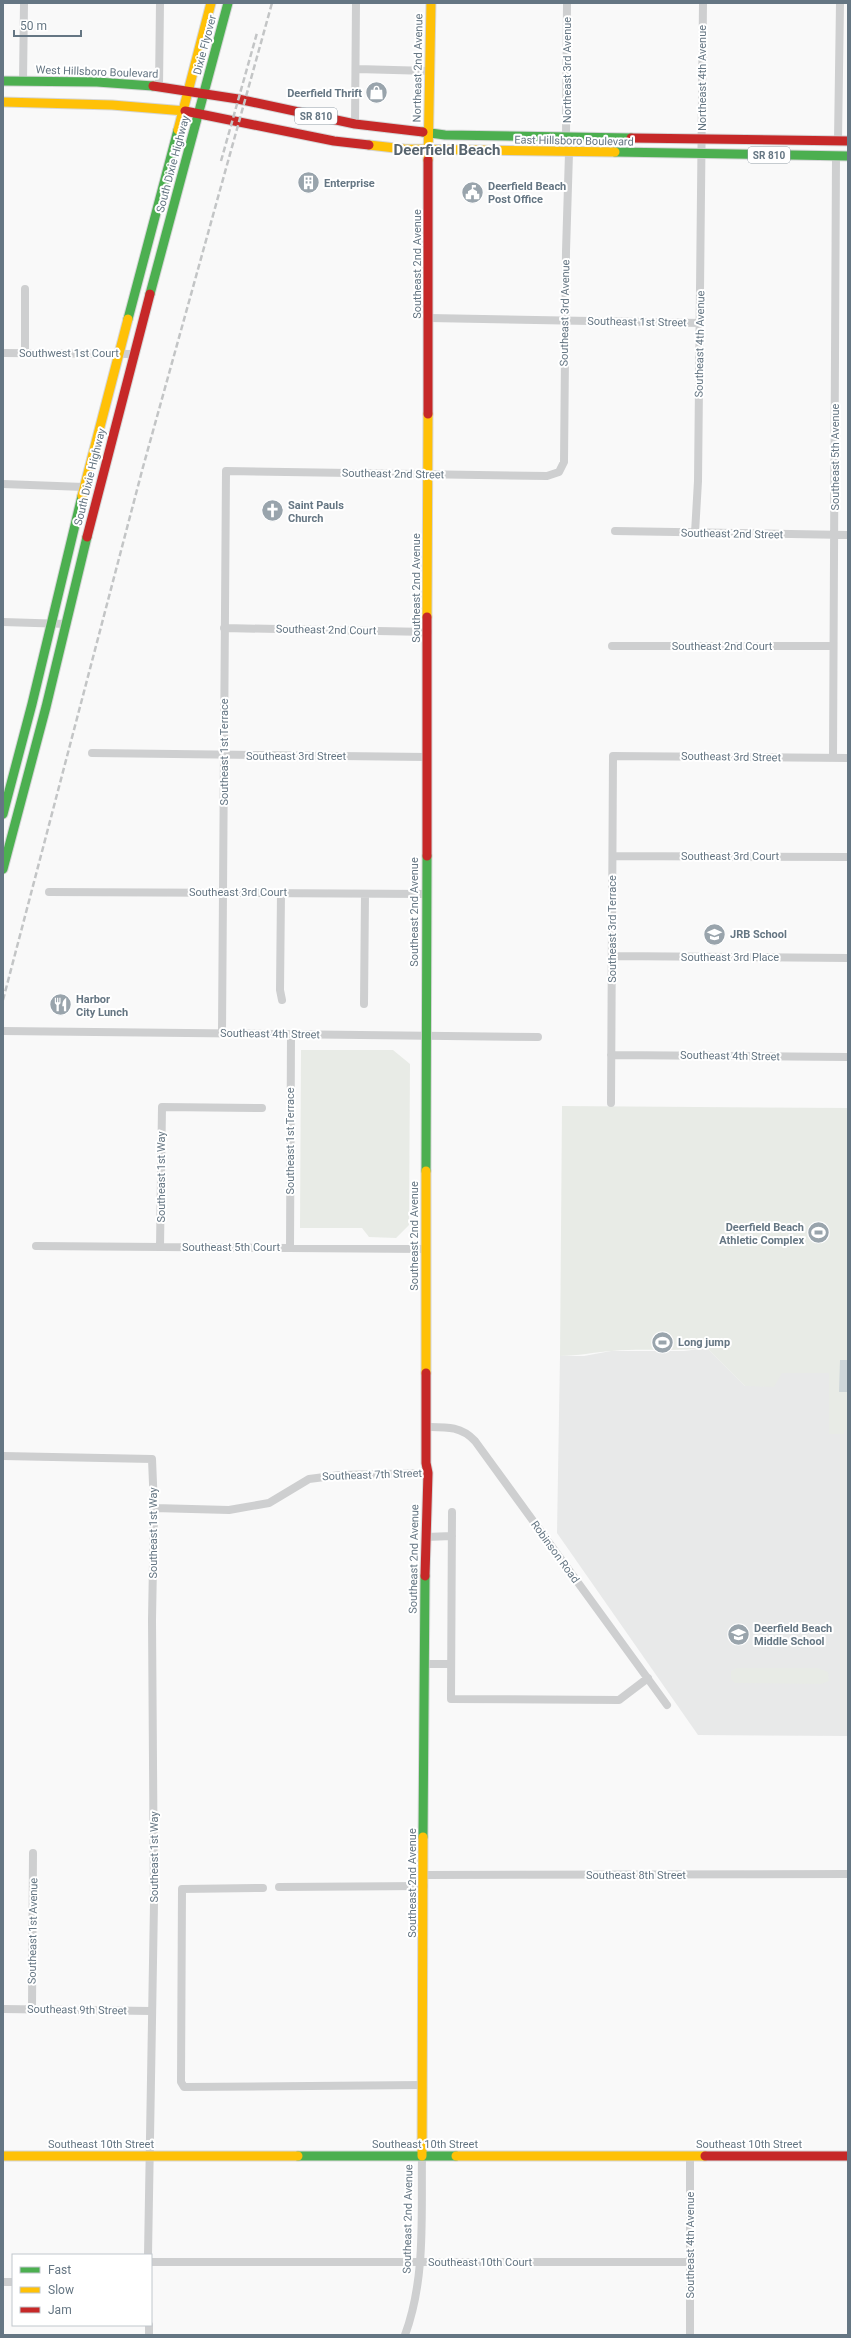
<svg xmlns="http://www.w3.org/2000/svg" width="851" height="2338" font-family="Roboto,sans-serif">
<rect width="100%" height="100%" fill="#f9f9f9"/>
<!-- built -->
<path fill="#e8e9e9" d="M707,1348L745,1386L782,1373H829V1433L844,1434V1430H848V1736L698,1735L557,1533L560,1356H584L611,1351H684Z"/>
<!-- green -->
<path fill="#e8ebe6" d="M301,1050H393L410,1064L409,1225L396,1238L369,1237L362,1228H300Z
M562,1106L848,1108V1430H844V1434H829V1373H782L774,1387L745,1386L707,1348C675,1352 644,1348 612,1351C594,1352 578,1356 560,1356Z
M737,1668H818L828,1672L829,1681L821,1684L735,1683L731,1679V1671Z"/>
<!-- water -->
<path fill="#ced6d9" d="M840,1360H848V1392H839Z"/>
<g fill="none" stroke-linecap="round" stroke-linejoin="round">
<defs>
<path id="fast" d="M3,81L97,82L153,86
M423,132L445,135L631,138
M615,152L848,156
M150,294L228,3
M128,319L178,130
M3,814L32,704L82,496
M3,869L46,707L87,537
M426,1171L427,856
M423,1837L425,1576
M298,2156H456"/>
<path id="slow" d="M3,102L112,105L185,111
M178,130L211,3
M369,145L404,149L615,152
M428,160L431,3
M82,496L128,319
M427,617L428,414
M426,1373V1171
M3,2156H298
M422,2156L423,1837
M456,2156H705"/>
<path id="jam" d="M153,86L238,99L355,124L423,132
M185,111L334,141L369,145
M631,138L848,141
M428,414V160
M87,537L150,294
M427,856V617
M425,1576L428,1473L426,1463V1373
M705,2156H848"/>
</defs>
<!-- fast casing -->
<use href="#fast" stroke="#d5d6d7" stroke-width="11"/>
<!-- slow casing -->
<use href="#slow" stroke="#d5d6d7" stroke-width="11"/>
<!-- jam casing -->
<use href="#jam" stroke="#d5d6d7" stroke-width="11"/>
<!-- street -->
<path stroke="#cecfd0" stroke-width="8" d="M357,69L430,71
M23,81L24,3
M159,86L160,3
M355,124L356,3
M566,137L567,3
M838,140L840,3
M429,318L700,323
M3,353L134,354
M25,353V289
M3,484L84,487
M615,531L848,535
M695,533L698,481L703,3
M3,622L67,624
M224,628L428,632
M612,646H833
M92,753L427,757
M833,758L836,156
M613,856L848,857
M49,892L426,894
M281,893L280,990L282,1000
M612,956L848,958
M364,1004L365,894
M3,1031L538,1037
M222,1033L226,471L547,476L559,472L564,462L566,251L569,153
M611,1055L848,1057
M611,1103L613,756L848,758
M36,1246L426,1249
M160,1247L162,1107L262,1108
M290,1248L291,1034
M426,1427C446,1427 461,1426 475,1441L667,1705
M3,1456L152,1459L154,1508L152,1620L154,1903L148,2255
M154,1508L229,1510L269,1503L309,1479L340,1475L428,1473
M452,1512L451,1699L619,1700L648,1678
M426,1537L452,1536
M424,1664H451
M424,1875L848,1874
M279,1887L424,1886
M263,1888L182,1889L181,2082L184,2087L422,2085
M3,2009L151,2011
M32,2009L33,1853
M151,2262H689
M3,2282H13
M149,2325V2335
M405,2335C426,2278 421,2216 422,2156
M690,2335V2156"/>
<!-- fast -->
<use href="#fast" stroke="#4caf50" stroke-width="9"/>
<!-- slow -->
<use href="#slow" stroke="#ffc107" stroke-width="9"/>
<!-- jam -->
<use href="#jam" stroke="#c62828" stroke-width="9"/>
<!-- rail -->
<path stroke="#c3c5c6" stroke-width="2.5" stroke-dasharray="6 3" stroke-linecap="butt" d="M221,161L257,33
M3,1000L143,467L272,3"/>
</g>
<!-- icons -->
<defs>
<symbol id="shop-disc" viewBox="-11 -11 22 22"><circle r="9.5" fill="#99a4ac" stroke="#fff"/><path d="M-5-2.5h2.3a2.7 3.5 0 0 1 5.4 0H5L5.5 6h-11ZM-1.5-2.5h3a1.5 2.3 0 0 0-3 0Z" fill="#fff"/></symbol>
<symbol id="building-disc" viewBox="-11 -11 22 22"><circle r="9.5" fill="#99a4ac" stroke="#fff"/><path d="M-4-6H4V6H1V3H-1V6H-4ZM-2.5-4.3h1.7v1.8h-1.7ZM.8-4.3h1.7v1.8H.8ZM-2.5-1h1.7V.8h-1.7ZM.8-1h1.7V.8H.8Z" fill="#fff"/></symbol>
<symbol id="civic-disc" viewBox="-11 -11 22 22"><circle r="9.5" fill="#99a4ac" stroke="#fff"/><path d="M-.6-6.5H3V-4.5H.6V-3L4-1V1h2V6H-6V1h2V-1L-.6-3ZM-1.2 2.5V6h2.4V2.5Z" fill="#fff"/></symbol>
<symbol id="church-disc" viewBox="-11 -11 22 22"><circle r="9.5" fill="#99a4ac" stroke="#fff"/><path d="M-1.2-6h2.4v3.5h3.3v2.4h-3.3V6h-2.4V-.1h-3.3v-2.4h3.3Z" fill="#fff"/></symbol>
<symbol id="school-disc" viewBox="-11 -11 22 22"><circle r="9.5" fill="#99a4ac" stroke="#fff"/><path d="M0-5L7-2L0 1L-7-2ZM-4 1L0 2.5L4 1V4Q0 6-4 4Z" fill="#fff"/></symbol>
<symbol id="restaurant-disc" viewBox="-11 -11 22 22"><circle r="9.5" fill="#99a4ac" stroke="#fff"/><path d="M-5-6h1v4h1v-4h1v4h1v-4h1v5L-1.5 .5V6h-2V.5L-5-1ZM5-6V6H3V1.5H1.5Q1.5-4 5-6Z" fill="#fff"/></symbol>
<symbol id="stadium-disc" viewBox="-11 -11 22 22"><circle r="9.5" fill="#99a4ac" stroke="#fff"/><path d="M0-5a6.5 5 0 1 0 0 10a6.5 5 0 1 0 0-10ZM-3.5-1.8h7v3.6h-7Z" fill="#fff"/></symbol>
</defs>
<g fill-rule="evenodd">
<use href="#shop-disc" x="364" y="80" width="25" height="25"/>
<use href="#building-disc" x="296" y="170" width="25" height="25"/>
<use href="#civic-disc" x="460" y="180" width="25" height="25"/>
<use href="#church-disc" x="260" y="498" width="25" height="25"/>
<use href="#school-disc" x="702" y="922" width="25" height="25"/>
<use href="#restaurant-disc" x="48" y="992" width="25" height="25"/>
<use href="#stadium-disc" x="806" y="1220" width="25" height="25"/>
<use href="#stadium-disc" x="650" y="1330" width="25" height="25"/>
<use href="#school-disc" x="726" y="1622" width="25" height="25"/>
</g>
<g text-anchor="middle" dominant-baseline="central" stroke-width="4" stroke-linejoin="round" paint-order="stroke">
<!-- shield labels -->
<g fill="#fff" stroke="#939fa8" stroke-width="1">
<rect x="295" y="108" width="42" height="16" rx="3"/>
<rect x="748" y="147" width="42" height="16" rx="3"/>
</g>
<g font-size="10" font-weight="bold" fill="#657683">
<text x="316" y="116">SR 810</text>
<text x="769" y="155">SR 810</text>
</g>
<!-- street labels -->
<g font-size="11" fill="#657683" stroke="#fff">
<text transform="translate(205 45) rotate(-75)">Dixie Flyover</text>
<text transform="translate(418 68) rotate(-89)">Northeast 2nd Avenue</text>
<text transform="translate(567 70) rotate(-90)">Northeast 3rd Avenue</text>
<text transform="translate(97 72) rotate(2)">West Hillsboro Boulevard</text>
<text transform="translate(702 78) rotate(-90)">Northeast 4th Avenue</text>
<text transform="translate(574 141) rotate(1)">East Hillsboro Boulevard</text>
<text transform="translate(173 164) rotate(-75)">South Dixie Highway</text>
<text transform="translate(417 264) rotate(-90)">Southeast 2nd Avenue</text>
<text transform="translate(565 313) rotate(-89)">Southeast 3rd Avenue</text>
<text transform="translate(637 322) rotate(1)">Southeast 1st Street</text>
<text transform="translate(700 344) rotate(-89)">Southeast 4th Avenue</text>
<text x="69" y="353">Southwest 1st Court</text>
<text transform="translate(835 457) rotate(-90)">Southeast 5th Avenue</text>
<text transform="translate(393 474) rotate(1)">Southeast 2nd Street</text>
<text transform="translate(90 477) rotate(-76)">South Dixie Highway</text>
<text transform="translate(732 534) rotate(1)">Southeast 2nd Street</text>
<text transform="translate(416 588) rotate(-90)">Southeast 2nd Avenue</text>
<text transform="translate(326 630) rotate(1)">Southeast 2nd Court</text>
<text x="722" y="646">Southeast 2nd Court</text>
<text transform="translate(224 752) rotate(-90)">Southeast 1st Terrace</text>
<text x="296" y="756">Southeast 3rd Street</text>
<text transform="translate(731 757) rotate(1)">Southeast 3rd Street</text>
<text x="730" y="856">Southeast 3rd Court</text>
<text x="238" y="892">Southeast 3rd Court</text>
<text transform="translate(414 912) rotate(-90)">Southeast 2nd Avenue</text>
<text transform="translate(612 929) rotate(-90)">Southeast 3rd Terrace</text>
<text x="730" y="957">Southeast 3rd Place</text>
<text transform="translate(270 1034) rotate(1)">Southeast 4th Street</text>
<text transform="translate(730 1056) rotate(1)">Southeast 4th Street</text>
<text transform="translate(290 1141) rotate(-90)">Southeast 1st Terrace</text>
<text transform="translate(161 1177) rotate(-90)">Southeast 1st Way</text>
<text transform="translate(414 1236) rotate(-90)">Southeast 2nd Avenue</text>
<text x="231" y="1247">Southeast 5th Court</text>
<text transform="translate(372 1475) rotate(-2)">Southeast 7th Street</text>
<text transform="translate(153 1533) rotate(-90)">Southeast 1st Way</text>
<text transform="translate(555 1552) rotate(54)">Robinson Road</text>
<text transform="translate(414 1559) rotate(-89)">Southeast 2nd Avenue</text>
<text transform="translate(154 1857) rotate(-90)">Southeast 1st Way</text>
<text x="636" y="1875">Southeast 8th Street</text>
<text transform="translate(412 1883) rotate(-90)">Southeast 2nd Avenue</text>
<text transform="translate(33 1931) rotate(-89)">Southeast 1st Avenue</text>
<text transform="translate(77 2010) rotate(1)">Southeast 9th Street</text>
<text x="101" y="2144">Southeast 10th Street</text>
<text x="425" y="2144">Southeast 10th Street</text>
<text x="749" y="2144">Southeast 10th Street</text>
<text transform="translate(408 2219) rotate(-89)">Southeast 2nd Avenue</text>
<text transform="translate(690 2245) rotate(-90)">Southeast 4th Avenue</text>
<text x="480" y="2262">Southeast 10th Court</text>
</g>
<!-- poi labels -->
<g font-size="11" font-weight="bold" fill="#657683" stroke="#fff" text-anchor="start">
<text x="362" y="93" text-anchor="end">Deerfield Thrift</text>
<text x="324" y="183">Enterprise</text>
<text x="488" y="186">Deerfield Beach<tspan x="488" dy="13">Post Office</tspan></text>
<text x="288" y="505">Saint Pauls<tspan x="288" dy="13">Church</tspan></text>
<text x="730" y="934">JRB School</text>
<text x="76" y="999">Harbor<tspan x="76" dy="13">City Lunch</tspan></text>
<text x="804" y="1227" text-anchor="end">Deerfield Beach<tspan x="804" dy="13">Athletic Complex</tspan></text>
<text x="678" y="1342">Long jump</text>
<text x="754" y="1628">Deerfield Beach<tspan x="754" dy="13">Middle School</tspan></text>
</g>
<!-- district labels -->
<g font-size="15" font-weight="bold" fill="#57646e" stroke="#fff">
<text x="447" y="150">Deerfield Beach</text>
</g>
</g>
<!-- border -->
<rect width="851" height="2338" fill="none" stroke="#657683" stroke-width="8"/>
<!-- legend -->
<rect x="12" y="2254" width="140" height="72" fill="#ffffff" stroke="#c1c8cd"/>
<rect x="20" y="2267" width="20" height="6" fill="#4caf50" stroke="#c1c8cd"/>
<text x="48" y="2274" font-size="12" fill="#657683">Fast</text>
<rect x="20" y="2287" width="20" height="6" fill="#ffc107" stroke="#c1c8cd"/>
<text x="48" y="2294" font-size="12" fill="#657683">Slow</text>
<rect x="20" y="2307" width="20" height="6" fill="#c62828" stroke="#c1c8cd"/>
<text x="48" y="2314" font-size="12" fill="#657683">Jam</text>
<!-- scale -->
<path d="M14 30v6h67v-6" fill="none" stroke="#657683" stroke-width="2"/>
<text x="20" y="30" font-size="12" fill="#657683" stroke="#ffffff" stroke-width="3" paint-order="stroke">50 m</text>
</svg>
